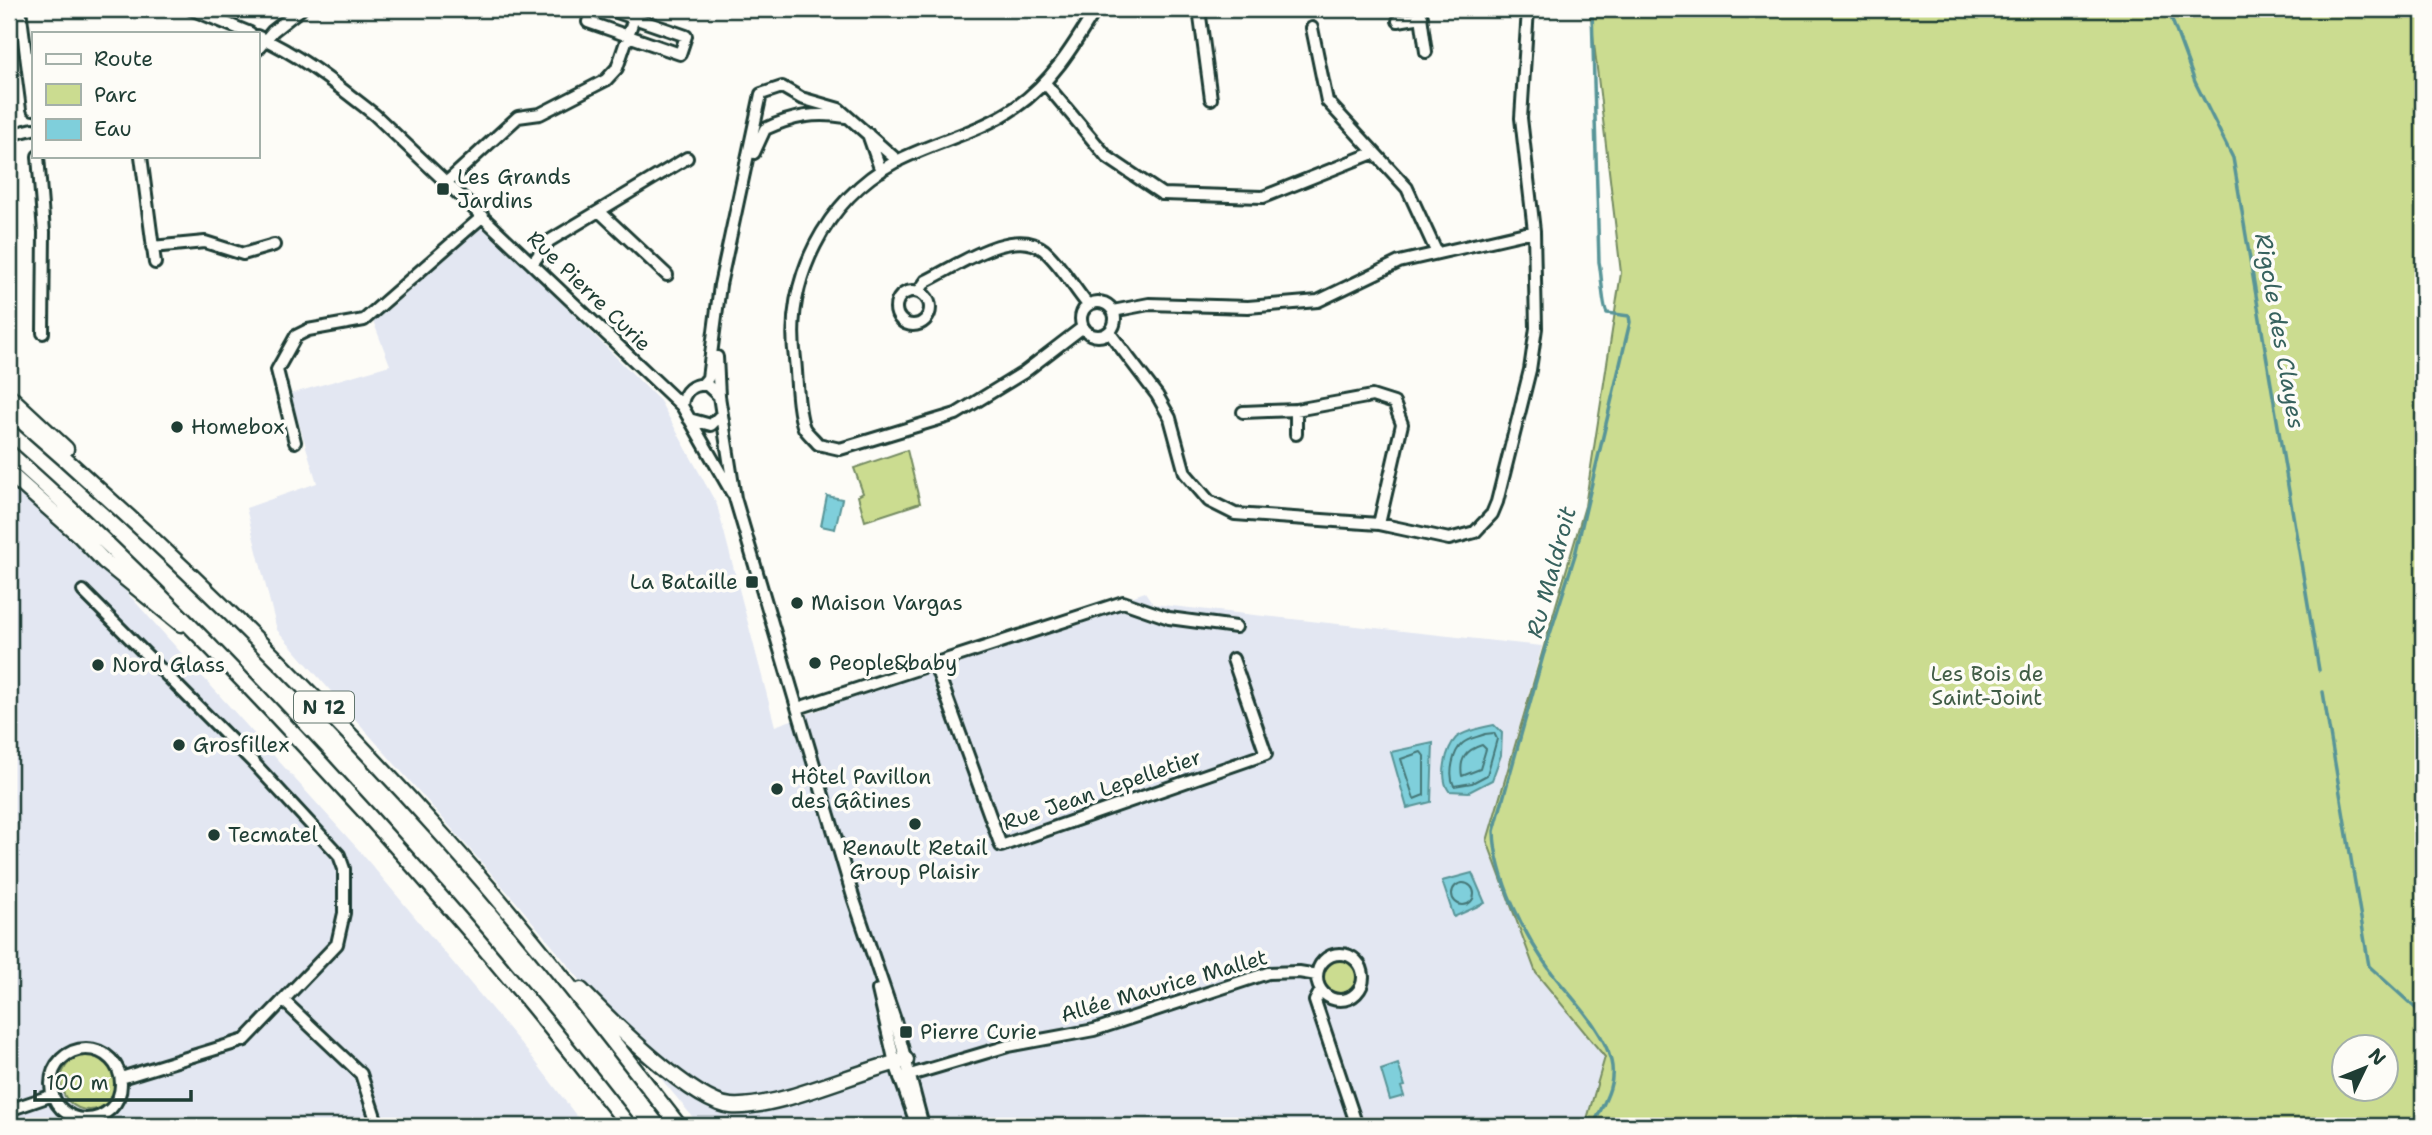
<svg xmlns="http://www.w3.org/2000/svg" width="2432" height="1135" font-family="'Shantell Sans',sans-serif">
<rect width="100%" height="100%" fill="#fdfcf7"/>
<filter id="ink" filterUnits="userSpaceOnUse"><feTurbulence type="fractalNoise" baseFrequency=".0143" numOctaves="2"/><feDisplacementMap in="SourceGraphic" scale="14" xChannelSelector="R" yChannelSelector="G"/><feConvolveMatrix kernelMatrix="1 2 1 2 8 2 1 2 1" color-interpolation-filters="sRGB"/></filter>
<g filter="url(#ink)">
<!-- built -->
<path fill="#e3e7f2" d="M473,214L660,401L717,505L775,726L1145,592L1153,604L1542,646L1487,841L1536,973L1605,1057L1585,1126H700L517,903L277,630L246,508L317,483L290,394L390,365L370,313Z
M9,483L93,555L358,849L532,1057L584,1126H9Z"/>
<!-- green -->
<path fill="#cbdc90" stroke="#758c62" stroke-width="2" fill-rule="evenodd" d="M1590,9H2423V1126H1585L1605,1057L1536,973L1487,841L1585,506L1621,273ZM2344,1048H2386V1090H2344Z
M907,450L920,503L865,521L858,496L863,493L854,468Z
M1323 977a18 18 0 1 1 36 0a18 18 0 1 1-36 0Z
M61 1082a28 28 0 1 1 56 0a28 28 0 1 1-56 0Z"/>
<!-- water -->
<path fill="#7fcfdb" stroke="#599598" stroke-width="2" d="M827,496L842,499L835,529L821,526Z
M1494,725L1502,733L1501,755L1492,780L1469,792L1449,791C1439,777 1446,749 1456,738C1464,731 1484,727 1494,725Z
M1433,743L1431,802L1407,808L1391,752Z
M1472,873L1485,903L1454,917L1442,881Z
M1398,1064L1405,1086L1401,1087L1404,1096L1390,1100L1381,1070Z"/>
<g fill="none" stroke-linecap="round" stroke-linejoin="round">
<!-- shore -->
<path stroke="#457777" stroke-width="2" d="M1485,734L1494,733L1497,739L1487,775L1472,783L1454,786C1448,774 1453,751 1463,743C1469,738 1479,737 1485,734Z
M1482,745L1486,749L1480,769L1462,776C1459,759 1466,750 1482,745Z
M1421,752L1424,756V795L1414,799L1401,759Z
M1452 894a11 11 0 1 1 22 0a11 11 0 1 1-22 0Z"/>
<!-- stream -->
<path stroke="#599598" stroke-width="3.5" d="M1592,9L1599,262C1602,275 1602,305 1607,313L1629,316L1630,322L1575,555L1543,656L1494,831C1495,878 1524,935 1552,973C1572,999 1603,1028 1611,1061C1617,1085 1602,1106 1593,1126
M2168,9L2195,82L2233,158L2319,670
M2323,692L2369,966L2423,1015"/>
<defs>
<path id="minor" d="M20,9L33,109
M191,9L250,33
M592,9L588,22L680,54L686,36L608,9
M1199,9L1211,99
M1420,9L1426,52
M1398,21L1422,17
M1312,28L1327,101L1407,188L1436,251
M257,36C301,55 338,86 375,115L682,406L732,493
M257,50L273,31L301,9
M1045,83L1107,157L1162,194L1263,197L1373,153
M868,134L881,171
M9,135L33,129
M754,153L765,129C793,116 815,112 846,117
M38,156L44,232L43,333
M141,156L155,263
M447,182L518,117L540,114L606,80L617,68L637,9
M600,212L667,275
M152,247L205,242L243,254L274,245
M532,264L549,241L687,158
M896 308a17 17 0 1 1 34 0a17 17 0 1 1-34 0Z
M919,291L926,281C957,266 1014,225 1044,250C1061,265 1074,288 1088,305
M1081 319a17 17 0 1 1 34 0a17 17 0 1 1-34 0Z
M1113,311L1149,304L1248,307L1318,301L1399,262L1534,231
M1083,327L1023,373L956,414L840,449L818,444C814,439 807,433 804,428C797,411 797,377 795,359C784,281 826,199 895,162C935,141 979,133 1016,107C1052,82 1074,45 1096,9
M1109,332L1157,395L1170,418L1185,473L1209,501L1235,514L1379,524L1449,539L1475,532L1492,514L1497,502L1530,370L1536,328L1534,231L1521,118L1528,9
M717,357L719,396
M702,385L708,378L720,285L761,94L782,87L801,98L839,109L898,161
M682,406C683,391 693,383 707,385L719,396L735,498L854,900L895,1020L923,1126
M1243,412L1296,410L1372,396L1394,403L1402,424L1379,524
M689,419L711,425L722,414
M1296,434V410
M295,442L277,370L296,336L308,330L364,320L483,216
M83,591L253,762L339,855L344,869V913L337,944L245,1040L121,1078
M934,662L1001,846L1266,754L1233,659
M798,708L1123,602L1169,618L1236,627
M1317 977a23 23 0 1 1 46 0a23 23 0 1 1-46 0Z
M878,990L895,1063L917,1126
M1321,990L1315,1001L1357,1126
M283,1000L361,1074L378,1126
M51 1084a35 35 0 1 1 70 0a35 35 0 1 1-70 0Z
M900,1078L1008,1046L1094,1030L1268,973L1299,972L1317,975
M9,1110L53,1095"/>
<path id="highway" d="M9,396L66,449
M9,410C163,543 310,687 446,839C528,930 603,1029 679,1126
M9,453C111,543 206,640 299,740C415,864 525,992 629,1126
M9,473L79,535L104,561L181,624
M581,990C609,1019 693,1103 731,1106C779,1109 856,1071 906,1060"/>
</defs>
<!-- minor casing -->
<use href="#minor" stroke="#1f3d34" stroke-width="16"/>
<!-- highway casing -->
<use href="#highway" stroke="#1f3d34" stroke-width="19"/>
<!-- minor -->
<use href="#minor" stroke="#fdfcf7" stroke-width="10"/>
<!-- highway -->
<use href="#highway" stroke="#fdfcf7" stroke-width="14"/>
</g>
</g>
<!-- markers -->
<g fill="#1f3d34" stroke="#fdfcf7" stroke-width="2.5">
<rect x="436" y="182" width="14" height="14" rx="3.5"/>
<circle cx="177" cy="427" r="7"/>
<rect x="745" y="575" width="14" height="14" rx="3.5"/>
<circle cx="797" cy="603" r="7"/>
<circle cx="815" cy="663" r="7"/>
<circle cx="98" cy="665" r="7"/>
<circle cx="179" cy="745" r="7"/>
<circle cx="777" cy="789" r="7"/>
<circle cx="915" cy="824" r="7"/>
<circle cx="214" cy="835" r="7"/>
<rect x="899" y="1025" width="14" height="14" rx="3.5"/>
</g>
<g text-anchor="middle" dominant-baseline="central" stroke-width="7" stroke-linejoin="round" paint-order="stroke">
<!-- shield labels -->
<rect fill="#fdfcf7" stroke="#62766e" stroke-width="2" x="294" y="691.5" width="60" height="31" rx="5"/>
<g font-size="19" font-weight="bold" fill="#1f3d34">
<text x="324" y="707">N 12</text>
</g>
<!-- poi labels -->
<g font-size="21" fill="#1f3d34" stroke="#fdfcf7" text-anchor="start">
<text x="457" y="177">Les Grands<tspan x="457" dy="24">Jardins</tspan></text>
<text x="191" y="427">Homebox</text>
<text x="738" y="582" text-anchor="end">La Bataille</text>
<text x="811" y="603">Maison Vargas</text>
<text x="829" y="663">People&amp;baby</text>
<text x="112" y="665">Nord Glass</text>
<text x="193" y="745">Grosfillex</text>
<text x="791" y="777">Hôtel Pavillon<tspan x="791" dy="24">des Gâtines</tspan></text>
<text x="228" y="835">Tecmatel</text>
<text x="915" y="848" text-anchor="middle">Renault Retail<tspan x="915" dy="24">Group Plaisir</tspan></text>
<text x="920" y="1032">Pierre Curie</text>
</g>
<!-- street labels -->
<g font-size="21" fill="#1f3d34" stroke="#fdfcf7">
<text transform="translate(589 291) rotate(44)">Rue Pierre Curie</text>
<text transform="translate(1102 790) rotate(-19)">Rue Jean Lepelletier</text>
<text transform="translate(1164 986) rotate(-16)">Allée Maurice Mallet</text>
</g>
<!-- park labels -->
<g font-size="21" fill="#415d46" stroke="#fdfcf7">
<text x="1987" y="674">Les Bois de<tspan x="1987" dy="24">Saint-Joint</tspan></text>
</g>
<!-- water labels -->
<g font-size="23" font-style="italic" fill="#37625e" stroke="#fdfcf7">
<text transform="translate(2280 331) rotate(80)">Rigole des Clayes</text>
<text transform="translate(1551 572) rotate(-75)">Ru Maldroit</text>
</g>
</g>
<!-- margin -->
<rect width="2432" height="1135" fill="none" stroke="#fdfcf7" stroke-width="35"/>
<rect x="18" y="18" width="2397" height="1100" fill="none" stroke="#1f3d34" stroke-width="2.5" filter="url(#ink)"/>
<!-- legend -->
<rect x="32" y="32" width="228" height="126" fill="#fdfcf7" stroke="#a4b0a9" stroke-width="2"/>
<rect x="46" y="54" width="35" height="10" fill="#fdfcf7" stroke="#a4b0a9" stroke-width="2"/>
<text x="94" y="66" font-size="21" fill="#1f3d34">Route</text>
<rect x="46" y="84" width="35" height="21" fill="#cbdc90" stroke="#a4b0a9" stroke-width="2"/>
<text x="94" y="102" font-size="21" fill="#1f3d34">Parc</text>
<rect x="46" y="119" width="35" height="21" fill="#7fcfdb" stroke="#a4b0a9" stroke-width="2"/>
<text x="94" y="136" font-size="21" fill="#1f3d34">Eau</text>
<!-- north arrow -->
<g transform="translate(2365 1068) rotate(47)"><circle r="33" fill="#fdfcf7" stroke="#a4b0a9" stroke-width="2"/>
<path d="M0-5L12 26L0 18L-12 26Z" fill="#1f3d34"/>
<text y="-10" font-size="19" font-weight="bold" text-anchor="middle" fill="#1f3d34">N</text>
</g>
<!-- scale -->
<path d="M35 1090v10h156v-10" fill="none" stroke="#1f3d34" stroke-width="3.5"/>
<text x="46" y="1090" font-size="21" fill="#1f3d34" stroke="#fdfcf7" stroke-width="5" paint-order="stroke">100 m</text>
</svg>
